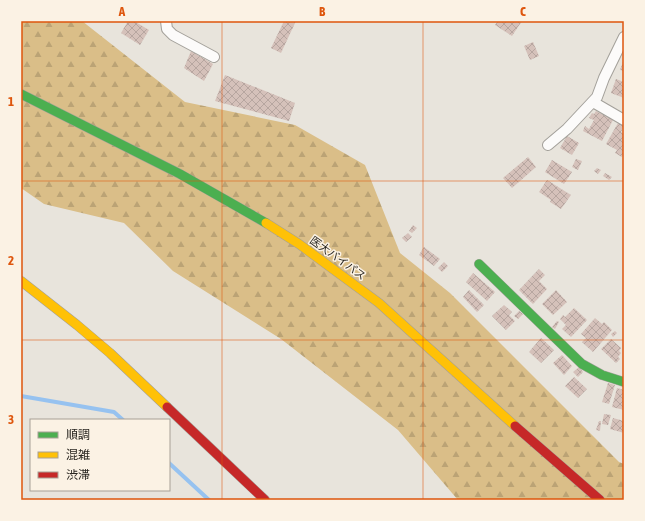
<svg xmlns="http://www.w3.org/2000/svg" width="645" height="521" font-family="'Asap Condensed','Noto Sans JP',sans-serif">
<defs>
<pattern id="forest-firs" width="22" height="20" patternUnits="userSpaceOnUse"><rect width="22" height="20" fill="#dabe88"/><path d="M5 1l3.5 6h-7zM16 11l3.5 6h-7z" fill="#bba375"/></pattern>
<pattern id="building-cross-hatch" width="8" height="8" patternUnits="userSpaceOnUse"><rect width="8" height="8" fill="#d5c1ba"/><path d="M0 0l8 8M0 8l8-8" fill="none" stroke="#b7a6a0"/></pattern>
</defs>
<rect width="100%" height="100%" fill="#e8e4dc"/>
<!-- forest -->
<path fill="url(#forest-firs)" d="M21,21H82L185,102L295,125L365,165L400,253L450,293L619,462L624,464V500H458L398,430L281,339L173,271L124,223L44,204L21,188Z"/>
<g fill="none" stroke-linecap="round" stroke-linejoin="round">
<!-- stream -->
<path stroke="#96c2f0" stroke-width="4" d="M21,396L114,412L123,420
M169,463L209,500"/>
</g>
<!-- building -->
<path fill="url(#building-cross-hatch)" d="M128,21H134L149,30L140,45L121,33Z
M284,21H296L281,53L271,48Z
M498,21H522L512,36L495,25Z
M533,42L539,56L530,60L524,46Z
M191,51L213,64L204,81L184,68Z
M624,59V71L620,70Z
M225,75L295,103L289,121L215,101Z
M616,79L624,82V98L611,93Z
M596,111L613,120L602,141L583,131L585,126L589,129L594,120L589,118L592,113L594,114Z
M618,123L624,126L621,132L624,134V154L622,157L615,153L617,150L606,144Z
M567,136L579,143L572,155L560,148Z
M528,157L536,167L512,188L503,178Z
M576,159L582,161L578,170L572,167Z
M552,160L572,172L564,184L545,172Z
M597,168L601,170L598,174L594,171Z
M605,173L612,177L609,180L603,176Z
M547,180L571,195L561,209L550,202L551,200L539,192Z
M413,225L417,228L412,233L409,231Z
M408,233L412,237L406,242L402,238Z
M424,247L440,259L434,266L419,255Z
M444,262L448,266L442,272L438,268Z
M539,269L545,275L539,281L547,289L533,304L519,290Z
M473,273L495,292L487,301L466,282Z
M469,290L484,305L477,312L463,297Z
M556,290L567,302L553,315L542,304Z
M504,305L512,312L509,315L515,321L506,330L492,316Z
M574,308L587,320L571,337L562,329L566,325L560,319L563,315L565,317Z
M519,311L523,314L518,319L514,316Z
M595,318L602,324L604,322L612,330L593,352L582,342L586,338L581,334Z
M557,321L559,322L555,329L552,327Z
M615,331L617,333L613,337L611,334Z
M541,338L554,350L541,363L529,352Z
M611,339L621,348L619,351L621,353L618,357L620,359L616,363L601,349Z
M562,355L572,366L564,375L553,363Z
M579,367L583,372L578,377L573,372Z
M574,377L587,389L578,398L565,386Z
M608,383L615,385L609,404L602,402Z
M617,388L624,390V410L612,407Z
M604,414L611,415L608,425L602,424Z
M613,418L624,421V433L610,429Z
M599,421H601L600,431L596,430Z"/>
<g fill="none" stroke-linecap="round" stroke-linejoin="round">
<defs>
<path id="street" d="M166,21L167,29L173,35L214,57
M593,102L624,120
M548,145L567,129L597,97L604,78L624,37"/>
<path id="fast" d="M21,94L180,174L266,223
M479,264L582,364L602,375L624,382"/>
<path id="slow" d="M266,223L299,244L379,303L515,426
M21,281L77,325L110,353L167,407"/>
<path id="jam" d="M167,407L265,500
M515,426L600,500"/>
</defs>
<!-- street casing -->
<use href="#street" stroke="#a3a09a" stroke-width="12"/>
<!-- fast casing -->
<use href="#fast" stroke="#a3a09a" stroke-width="10"/>
<!-- slow casing -->
<use href="#slow" stroke="#a3a09a" stroke-width="10"/>
<!-- jam casing -->
<use href="#jam" stroke="#a3a09a" stroke-width="10"/>
<!-- street -->
<use href="#street" stroke="#fcfbfa" stroke-width="10"/>
<!-- fast -->
<use href="#fast" stroke="#4caf50" stroke-width="9"/>
<!-- slow -->
<use href="#slow" stroke="#ffc107" stroke-width="9"/>
<!-- jam -->
<use href="#jam" stroke="#c62828" stroke-width="9"/>
</g>
<!-- grid -->
<path fill="none" stroke="#de560d" stroke-width="1" stroke-opacity="0.55" d="M222,21V500M423,21V500M21,181H624M21,340H624"/>
<g text-anchor="middle" dominant-baseline="central" stroke-width="3" stroke-linejoin="round" paint-order="stroke">
<!-- street labels -->
<g font-size="11" fill="#292620" stroke="#fbf2e4">
<text transform="translate(338 258) rotate(36)">医大バイパス</text>
</g>
</g>
<!-- border -->
<rect width="645" height="521" fill="none" stroke="#fbf2e4" stroke-width="44"/>
<!-- legend -->
<rect x="30" y="419" width="140" height="72" fill="#fbf2e4" stroke="#a7a096"/>
<rect x="38" y="432" width="20" height="6" fill="#4caf50" stroke="#a7a096"/>
<text x="66" y="439" font-size="12" fill="#292620">順調</text>
<rect x="38" y="452" width="20" height="6" fill="#ffc107" stroke="#a7a096"/>
<text x="66" y="459" font-size="12" fill="#292620">混雑</text>
<rect x="38" y="472" width="20" height="6" fill="#c62828" stroke="#a7a096"/>
<text x="66" y="479" font-size="12" fill="#292620">渋滞</text>
<rect x="22" y="22" width="601" height="477" fill="none" stroke="#de560d" stroke-width="1.5"/>
<g font-size="13" text-anchor="middle" font-weight="bold" fill="#de560d">
<text x="122" y="16">A</text>
<text x="322" y="16">B</text>
<text x="523" y="16">C</text>
<text x="11" y="106">1</text>
<text x="11" y="265">2</text>
<text x="11" y="424">3</text>
</g>
</svg>
